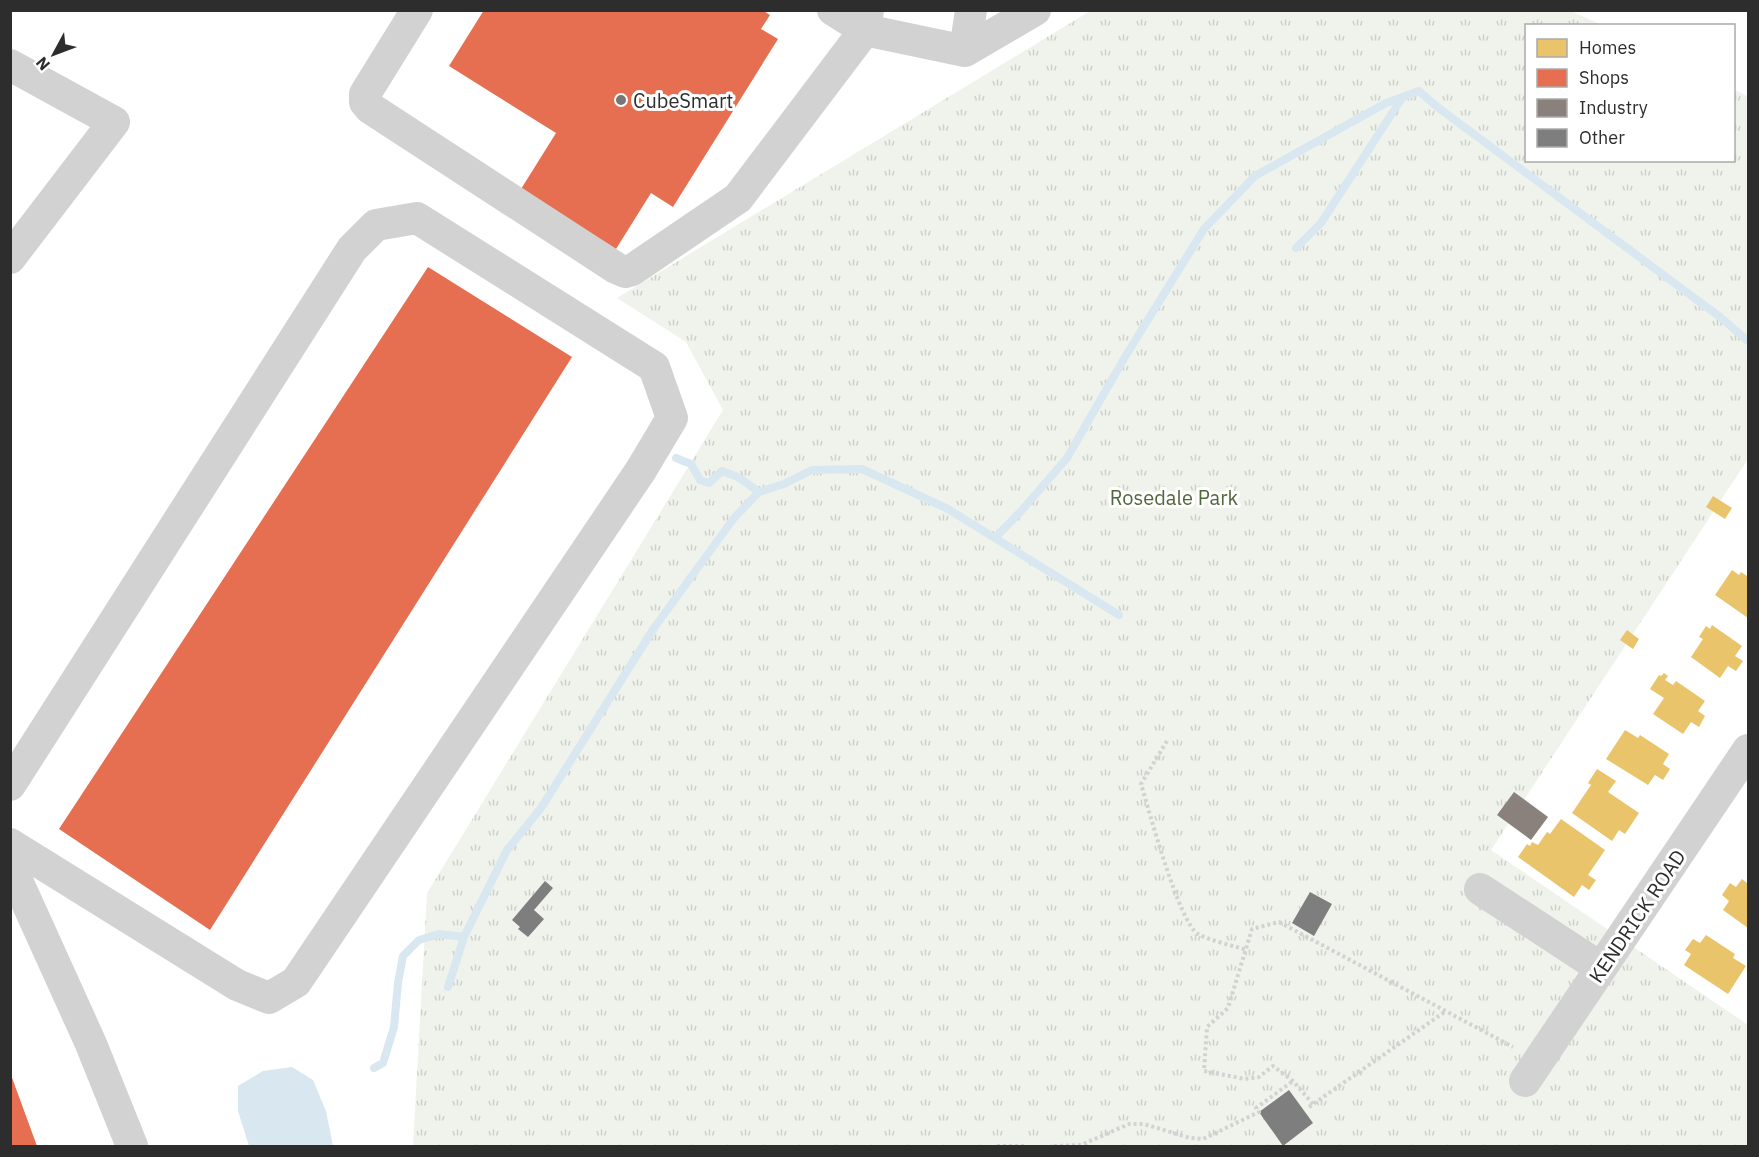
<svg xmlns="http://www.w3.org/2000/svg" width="1759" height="1157" font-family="'IBM Plex Sans',sans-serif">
<defs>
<pattern id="park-tufts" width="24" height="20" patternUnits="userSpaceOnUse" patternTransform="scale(1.5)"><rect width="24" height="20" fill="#f0f3eb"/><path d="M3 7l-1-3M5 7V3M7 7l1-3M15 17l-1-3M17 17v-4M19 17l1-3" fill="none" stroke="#ced1ca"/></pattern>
</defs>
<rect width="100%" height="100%" fill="#fff"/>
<!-- park -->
<path fill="url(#park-tufts)" d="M1090,11H1571L1602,25L1526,26V160H1734V89L1748,97V459L1491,850L1748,1025V1144L1747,1146H413L427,893L723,410L686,342L617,298Z"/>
<!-- water -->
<path fill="#d8e7f0" d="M292,1067L313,1080L326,1111L333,1146H249L238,1111V1086L263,1071Z"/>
<!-- homes -->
<path fill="#e9c46a" d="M1713,496L1732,508L1725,519L1706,507Z
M1732,570L1739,575L1741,572L1747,576L1748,573V618L1715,595Z
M1712,625L1742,646L1735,656L1743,661L1736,671L1728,666L1720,678L1691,657L1703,639L1699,637L1706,626L1710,629Z
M1627,630L1639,639L1633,649L1620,640Z
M1664,673L1668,676L1665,680L1673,685L1676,681L1705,701L1698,711L1705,716L1699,727L1691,722L1683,734L1653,714L1664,698L1650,689L1659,675L1661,676Z
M1625,730L1638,738L1640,735L1669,754L1663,764L1670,769L1663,780L1655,775L1648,785L1606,759Z
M1597,769L1616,781L1608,792L1639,813L1625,834L1619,830L1612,841L1572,813L1591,785L1588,783Z
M1561,819L1605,850L1588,875L1596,880L1589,890L1582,885L1574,897L1518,857L1527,844L1530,846L1532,842L1538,845L1547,832L1550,834Z
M1742,879L1748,884V928L1723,910L1729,901L1722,895L1730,883L1736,887Z
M1706,935L1735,954L1733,958L1746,966L1728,994L1684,965L1691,954L1685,950L1693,939L1700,943Z"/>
<!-- shops -->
<path fill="#e76f51" d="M484,10H762L770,15L761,29L778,39L673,207L651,193L616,249L521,189L556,133L449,66Z
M428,267L572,357L210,930L59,829Z
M10,1075H11L37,1146H10Z"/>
<!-- industry -->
<path fill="#8a817c" d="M1514,792L1548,817L1531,840L1497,815Z"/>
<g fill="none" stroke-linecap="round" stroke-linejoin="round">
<!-- stream -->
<path stroke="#d8e7f0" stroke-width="8" d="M1296,248L1321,223L1402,98
M676,458L691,464L700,480L709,483L722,471L738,477L759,492
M995,538L1022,510L1067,458L1125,357L1204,229L1255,176L1386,103L1419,91L1436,106L1720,317L1748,341
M448,987L464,937L507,850L541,808L654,628L734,518L759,492L784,484L812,470L862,469L948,509L1119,615
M374,1068L383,1063L394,1027L398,983L403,956L419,940L439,934L464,937"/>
</g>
<!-- building -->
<path fill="#7e7e7e" d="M545,881L553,888L534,910L544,919L528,937L518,929L520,927L512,920Z
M1310,892L1332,904L1314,936L1292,923Z
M1289,1090L1313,1123L1283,1146L1259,1112Z"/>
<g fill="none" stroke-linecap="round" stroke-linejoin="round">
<!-- path -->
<path stroke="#d2d2d2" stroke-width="4" stroke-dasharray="3 3" stroke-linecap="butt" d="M1167,741L1141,784C1149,810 1179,923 1198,934C1208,940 1234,946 1247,950
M1313,1104L1293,1081L1273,1066L1259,1077L1245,1079L1204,1071L1207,1027L1228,1008L1252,929L1279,922L1513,1047
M1309,1107L1446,1011
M997,1146H1024
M1054,1146L1081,1145L1129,1124H1144L1190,1138L1203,1139L1259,1112L1256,1108L1293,1081"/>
<!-- minor -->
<path stroke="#d2d2d2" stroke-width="32" d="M417,10L365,94V102L370,108L616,268L625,272L632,270L738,198L865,30L868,10
M833,10L865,30L965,51L1035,10
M965,51L971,10
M10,65L114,122L10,258
M10,785L352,249L376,225L417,218L654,367L672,418L641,470L296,982L269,998L237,985L10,844
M10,865L91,1044L132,1146
M1480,889L1601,968
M1525,1081L1748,750"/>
</g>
<!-- markers -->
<circle fill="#767676" stroke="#fff" stroke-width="2" cx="621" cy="100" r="6"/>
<g text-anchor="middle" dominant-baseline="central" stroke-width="6" stroke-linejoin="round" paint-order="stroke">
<!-- poi labels -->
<g font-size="20" fill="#2d2d2d" stroke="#fff" text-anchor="start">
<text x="633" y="100">CubeSmart</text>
</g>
<!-- park labels -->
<g font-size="20" fill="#51673c" stroke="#fff">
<text x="1174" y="497">Rosedale Park</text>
</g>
<!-- street labels -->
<g font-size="20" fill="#2d2d2d" stroke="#fff">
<text transform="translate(1637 916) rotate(-56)">KENDRICK ROAD</text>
</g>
</g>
<!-- border -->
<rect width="1759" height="1157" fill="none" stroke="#2d2d2d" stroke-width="24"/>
<!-- legend -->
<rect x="1525" y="24" width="210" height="138" fill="#ffffff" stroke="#ababab" stroke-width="1.5"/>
<rect x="1537" y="39" width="30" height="18" fill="#e9c46a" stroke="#ababab" stroke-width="1.5"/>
<text x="1579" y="54" font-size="18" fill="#2d2d2d">Homes</text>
<rect x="1537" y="69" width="30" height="18" fill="#e76f51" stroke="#ababab" stroke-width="1.5"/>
<text x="1579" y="84" font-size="18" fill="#2d2d2d">Shops</text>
<rect x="1537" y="99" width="30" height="18" fill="#8a817c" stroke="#ababab" stroke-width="1.5"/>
<text x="1579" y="114" font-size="18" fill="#2d2d2d">Industry</text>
<rect x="1537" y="129" width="30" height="18" fill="#7e7e7e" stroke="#ababab" stroke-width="1.5"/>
<text x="1579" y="144" font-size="18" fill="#2d2d2d">Other</text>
<!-- north arrow -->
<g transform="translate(54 54) rotate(229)" stroke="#ffffff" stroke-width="4.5" paint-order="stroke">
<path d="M0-4.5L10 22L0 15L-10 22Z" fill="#2d2d2d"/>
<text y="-9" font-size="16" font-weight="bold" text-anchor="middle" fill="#2d2d2d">N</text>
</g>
</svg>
